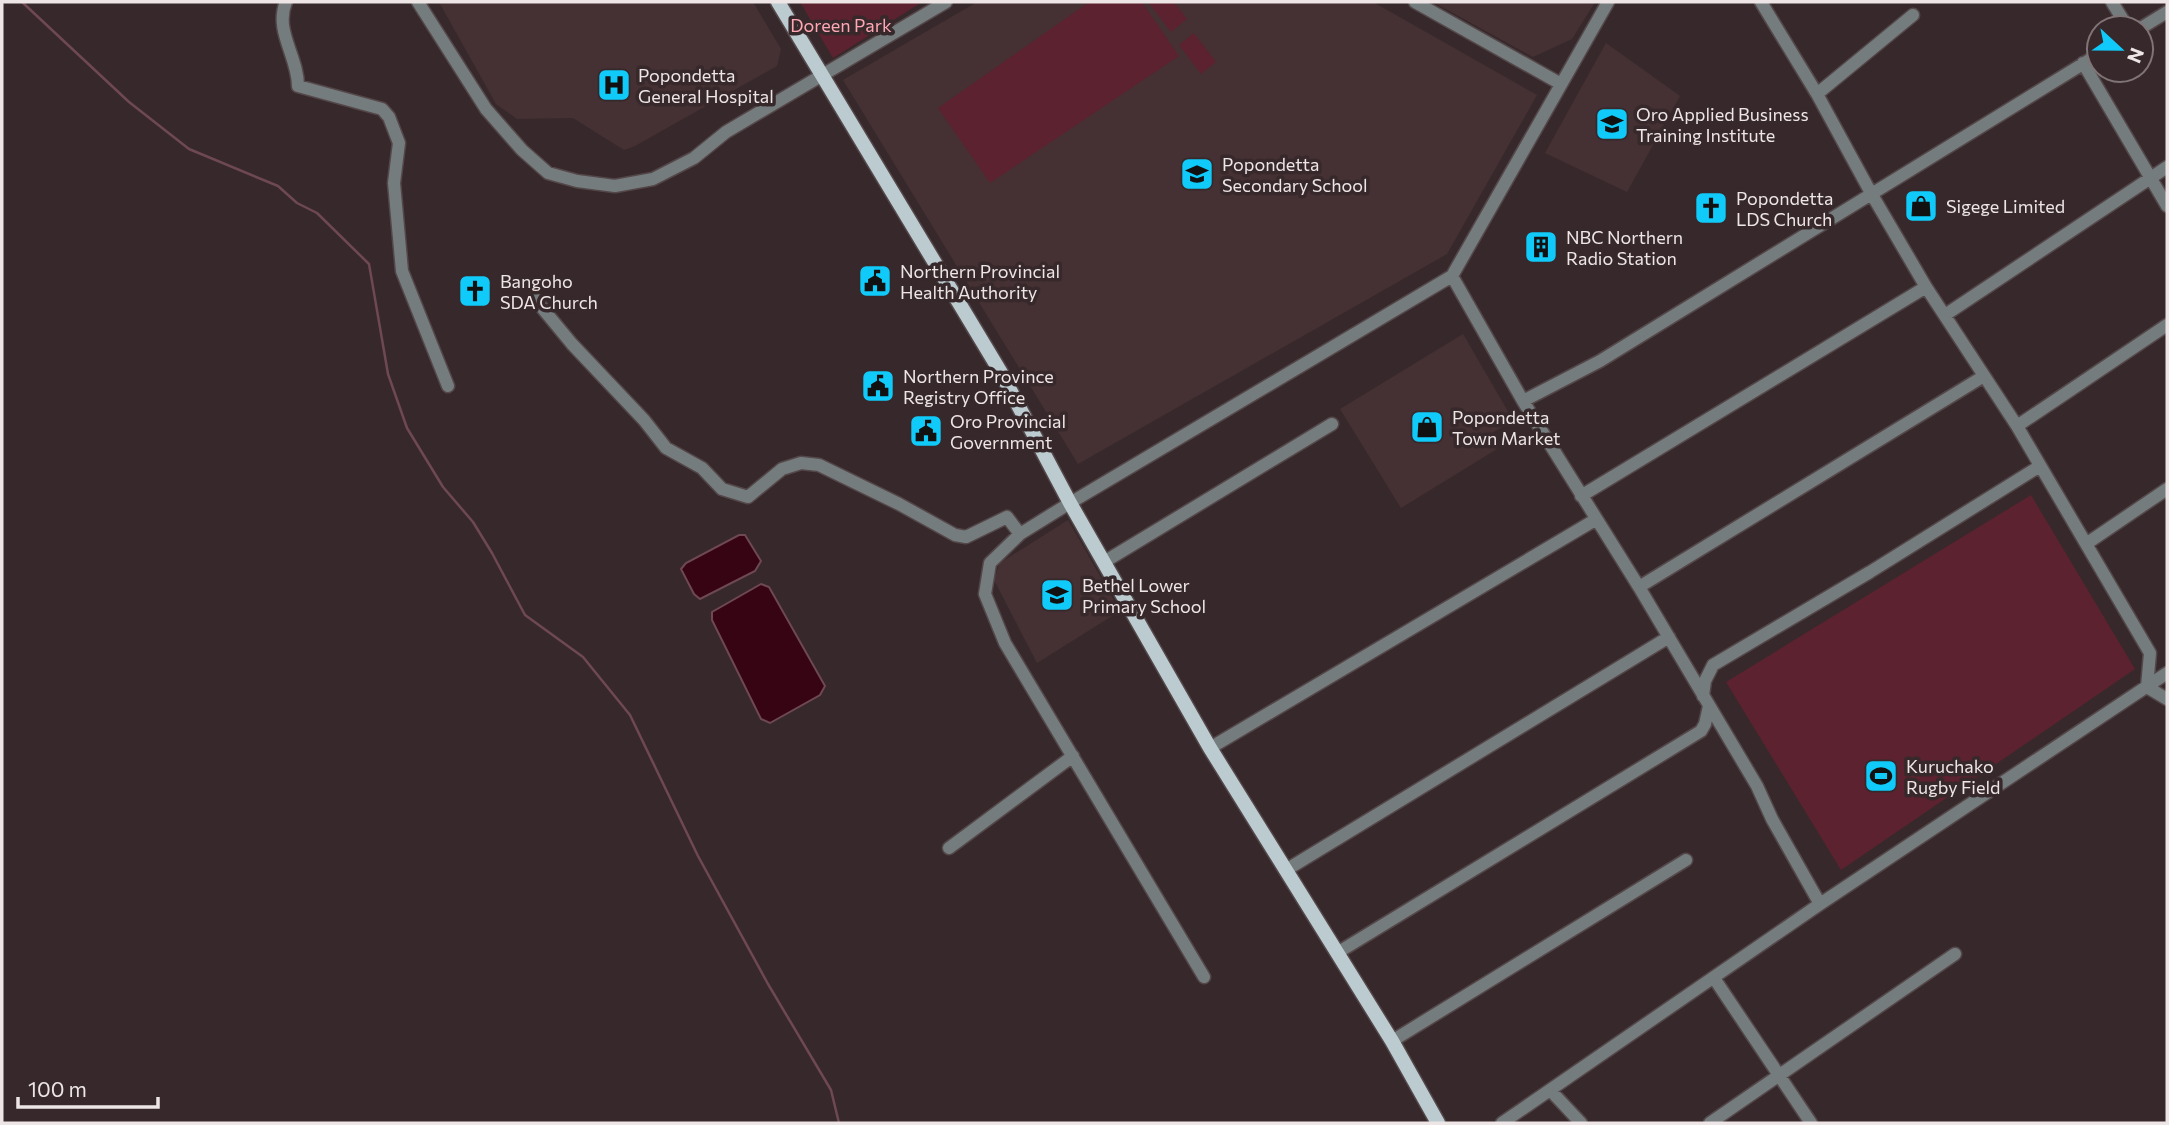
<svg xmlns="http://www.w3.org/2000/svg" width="2169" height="1125" font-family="Commissioner,sans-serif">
<rect width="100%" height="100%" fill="#37292b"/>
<!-- built -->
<path fill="#453133" d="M439,2H753L781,49L777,66L635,146L624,150L573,118L517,119L496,104Z
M977,2H1373L1537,95L1447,254L1078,464L843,80Z
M1433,2H1595L1572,39L1533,57Z
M1606,43L1680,96L1627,192L1545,153Z
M1463,334L1513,420L1492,433L1497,449L1401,508L1340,409Z
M1068,520L1120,611L1037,663L994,580L1000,563Z"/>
<!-- green -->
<path fill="#5c222f" d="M800,2H922L833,58Z
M1089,2H1142L1179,56L990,183L938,108Z
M1148,2H1174L1187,19L1171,32Z
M1194,33L1216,62L1201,74L1179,45Z
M2031,495L2135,669L1841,870L1726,682Z"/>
<!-- water -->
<path fill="#370413" stroke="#6e4852" stroke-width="2" d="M739,535H745L761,561L755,571L700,599L694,594L681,569L686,563Z
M761,584L769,587L825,686L820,695L770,723L761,719L712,620V612Z"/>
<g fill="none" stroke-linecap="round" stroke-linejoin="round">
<!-- stream -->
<path stroke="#6e4852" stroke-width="2.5" d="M22,2L129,102L189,149L278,186L297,203L317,213L369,264L388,374L407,428L443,487L473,522L492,553L525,615L583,657L630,715L698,856L768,984L831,1090L839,1123"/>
<defs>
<path id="minor" d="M286,2C274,31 298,56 298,86L382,109L389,117L399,143L394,183L402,271L448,386
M418,2L486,109L522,150L548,173L577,181L615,186L653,179L694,158L726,132L946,2
M1415,2L1561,84
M1761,2L1817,94L1871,193L1926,287L2017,426L2150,653L2147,687L2167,699
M2112,2L2128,28
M2141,28L2167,12
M2083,63L2167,206
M1817,94L1913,15
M1452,276L1523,401L1639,587L1757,786L1772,819L1820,904
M534,298L572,344L644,420L666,448L702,468L722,489L748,497L782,469L801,463L819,465L899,504L955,535L966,537L1007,517L1020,534
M1945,315L2167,167
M1523,401L1600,361L2099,54
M2017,426L2167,325
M1581,496L1926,287
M2086,544L2167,489
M1104,562L1332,424
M1639,587L1984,376
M1703,696L1705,681L1713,665L1870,572L2040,466
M1210,748L1595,520
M949,848L1073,756
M1286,870L1669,637
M1337,953L1701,731L1705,724L1709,706
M1204,977L1005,643L985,594L990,563L1020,534L1070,503L1452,276L1608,2
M1714,978L1811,1123
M1392,1041L1686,860
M1551,1091L1581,1123
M1502,1123L1820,904L2167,673
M1710,1123L1955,954"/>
<path id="major" d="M778,2L1000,371L1070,503L1210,748L1392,1041L1438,1123"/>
</defs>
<!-- minor casing -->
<use href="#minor" stroke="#544749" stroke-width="15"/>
<!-- major casing -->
<use href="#major" stroke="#544749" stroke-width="17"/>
<!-- minor -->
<use href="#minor" stroke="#757c7e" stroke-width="12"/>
<!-- major -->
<use href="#major" stroke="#bccbd0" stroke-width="14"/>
</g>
<!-- icons -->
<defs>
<symbol id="hospital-square" viewBox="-11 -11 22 22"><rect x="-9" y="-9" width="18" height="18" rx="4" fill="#10cafa" stroke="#37292b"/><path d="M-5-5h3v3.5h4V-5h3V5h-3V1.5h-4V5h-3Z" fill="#111"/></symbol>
<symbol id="university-square" viewBox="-11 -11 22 22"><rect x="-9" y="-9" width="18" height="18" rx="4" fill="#10cafa" stroke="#37292b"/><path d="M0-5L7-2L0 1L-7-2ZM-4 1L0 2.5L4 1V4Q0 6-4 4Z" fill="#111"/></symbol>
<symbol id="school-square" viewBox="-11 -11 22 22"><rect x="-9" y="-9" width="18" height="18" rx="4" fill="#10cafa" stroke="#37292b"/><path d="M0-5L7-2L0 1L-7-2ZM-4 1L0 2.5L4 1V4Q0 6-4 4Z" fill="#111"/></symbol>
<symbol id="shop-square" viewBox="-11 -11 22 22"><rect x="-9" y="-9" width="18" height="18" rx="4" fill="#10cafa" stroke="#37292b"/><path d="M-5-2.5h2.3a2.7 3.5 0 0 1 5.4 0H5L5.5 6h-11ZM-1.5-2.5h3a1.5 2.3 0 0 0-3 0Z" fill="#111"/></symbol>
<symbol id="church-square" viewBox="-11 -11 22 22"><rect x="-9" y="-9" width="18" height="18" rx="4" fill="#10cafa" stroke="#37292b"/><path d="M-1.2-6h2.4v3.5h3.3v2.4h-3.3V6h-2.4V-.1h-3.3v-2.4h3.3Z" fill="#111"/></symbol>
<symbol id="building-square" viewBox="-11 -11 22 22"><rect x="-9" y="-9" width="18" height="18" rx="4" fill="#10cafa" stroke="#37292b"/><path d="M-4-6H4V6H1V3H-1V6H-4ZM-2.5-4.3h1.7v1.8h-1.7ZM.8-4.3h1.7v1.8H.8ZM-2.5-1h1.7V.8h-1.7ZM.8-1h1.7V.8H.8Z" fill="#111"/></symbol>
<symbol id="civic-square" viewBox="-11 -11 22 22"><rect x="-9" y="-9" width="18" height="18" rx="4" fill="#10cafa" stroke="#37292b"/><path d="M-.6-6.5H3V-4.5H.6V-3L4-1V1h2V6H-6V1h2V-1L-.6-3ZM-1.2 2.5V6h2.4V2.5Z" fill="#111"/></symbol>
<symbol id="stadium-square" viewBox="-11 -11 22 22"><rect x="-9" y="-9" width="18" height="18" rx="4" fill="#10cafa" stroke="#37292b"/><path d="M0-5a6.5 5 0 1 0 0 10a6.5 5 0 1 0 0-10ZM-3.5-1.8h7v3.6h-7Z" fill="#111"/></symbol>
</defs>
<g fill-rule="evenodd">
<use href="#hospital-square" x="595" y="66" width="38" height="38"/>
<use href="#university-square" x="1593" y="105" width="38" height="38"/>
<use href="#school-square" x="1178" y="155" width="38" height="38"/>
<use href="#shop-square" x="1902" y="187" width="38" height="38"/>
<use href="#church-square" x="1692" y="189" width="38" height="38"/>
<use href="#building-square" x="1522" y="228" width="38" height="38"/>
<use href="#civic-square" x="856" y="262" width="38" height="38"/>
<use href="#church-square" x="456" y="272" width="38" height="38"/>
<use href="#civic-square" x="859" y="367" width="38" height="38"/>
<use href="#shop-square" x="1408" y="408" width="38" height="38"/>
<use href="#civic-square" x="907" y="412" width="38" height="38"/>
<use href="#school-square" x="1038" y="576" width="38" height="38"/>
<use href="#stadium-square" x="1862" y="757" width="38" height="38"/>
</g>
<g text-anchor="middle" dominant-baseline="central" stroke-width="7" stroke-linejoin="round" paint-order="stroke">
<!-- park labels -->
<g font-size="18" fill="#ffa7b5" stroke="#37292b">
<text x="841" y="25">Doreen Park</text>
</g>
<!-- poi labels -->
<g font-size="18" fill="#eee5e6" stroke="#37292b" text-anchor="start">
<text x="638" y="75">Popondetta<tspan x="638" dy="21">General Hospital</tspan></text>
<text x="1636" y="114">Oro Applied Business<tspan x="1636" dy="21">Training Institute</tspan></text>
<text x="1222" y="164">Popondetta<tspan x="1222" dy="21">Secondary School</tspan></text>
<text x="1736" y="198">Popondetta<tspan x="1736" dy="21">LDS Church</tspan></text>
<text x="1946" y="206">Sigege Limited</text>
<text x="1566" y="237">NBC Northern<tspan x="1566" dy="21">Radio Station</tspan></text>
<text x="900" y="271">Northern Provincial<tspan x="900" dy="21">Health Authority</tspan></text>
<text x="500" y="281">Bangoho<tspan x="500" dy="21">SDA Church</tspan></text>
<text x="903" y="376">Northern Province<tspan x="903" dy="21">Registry Office</tspan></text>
<text x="1452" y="417">Popondetta<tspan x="1452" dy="21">Town Market</tspan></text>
<text x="950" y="421">Oro Provincial<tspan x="950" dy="21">Government</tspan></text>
<text x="1082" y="585">Bethel Lower<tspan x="1082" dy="21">Primary School</tspan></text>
<text x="1906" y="766">Kuruchako<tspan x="1906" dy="21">Rugby Field</tspan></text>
</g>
</g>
<!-- border -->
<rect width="2169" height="1125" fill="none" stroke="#eee5e6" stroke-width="7"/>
<!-- north arrow -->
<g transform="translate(2120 49) rotate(112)"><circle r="33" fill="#37292b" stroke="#807476" stroke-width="2"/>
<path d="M0-5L12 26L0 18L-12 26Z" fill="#10cafa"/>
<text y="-10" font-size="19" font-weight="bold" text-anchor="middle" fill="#eee5e6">N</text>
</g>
<!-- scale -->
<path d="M18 1097v10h140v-10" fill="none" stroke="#eee5e6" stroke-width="3.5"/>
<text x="28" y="1097" font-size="21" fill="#eee5e6" stroke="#37292b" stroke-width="5" paint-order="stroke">100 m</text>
</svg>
